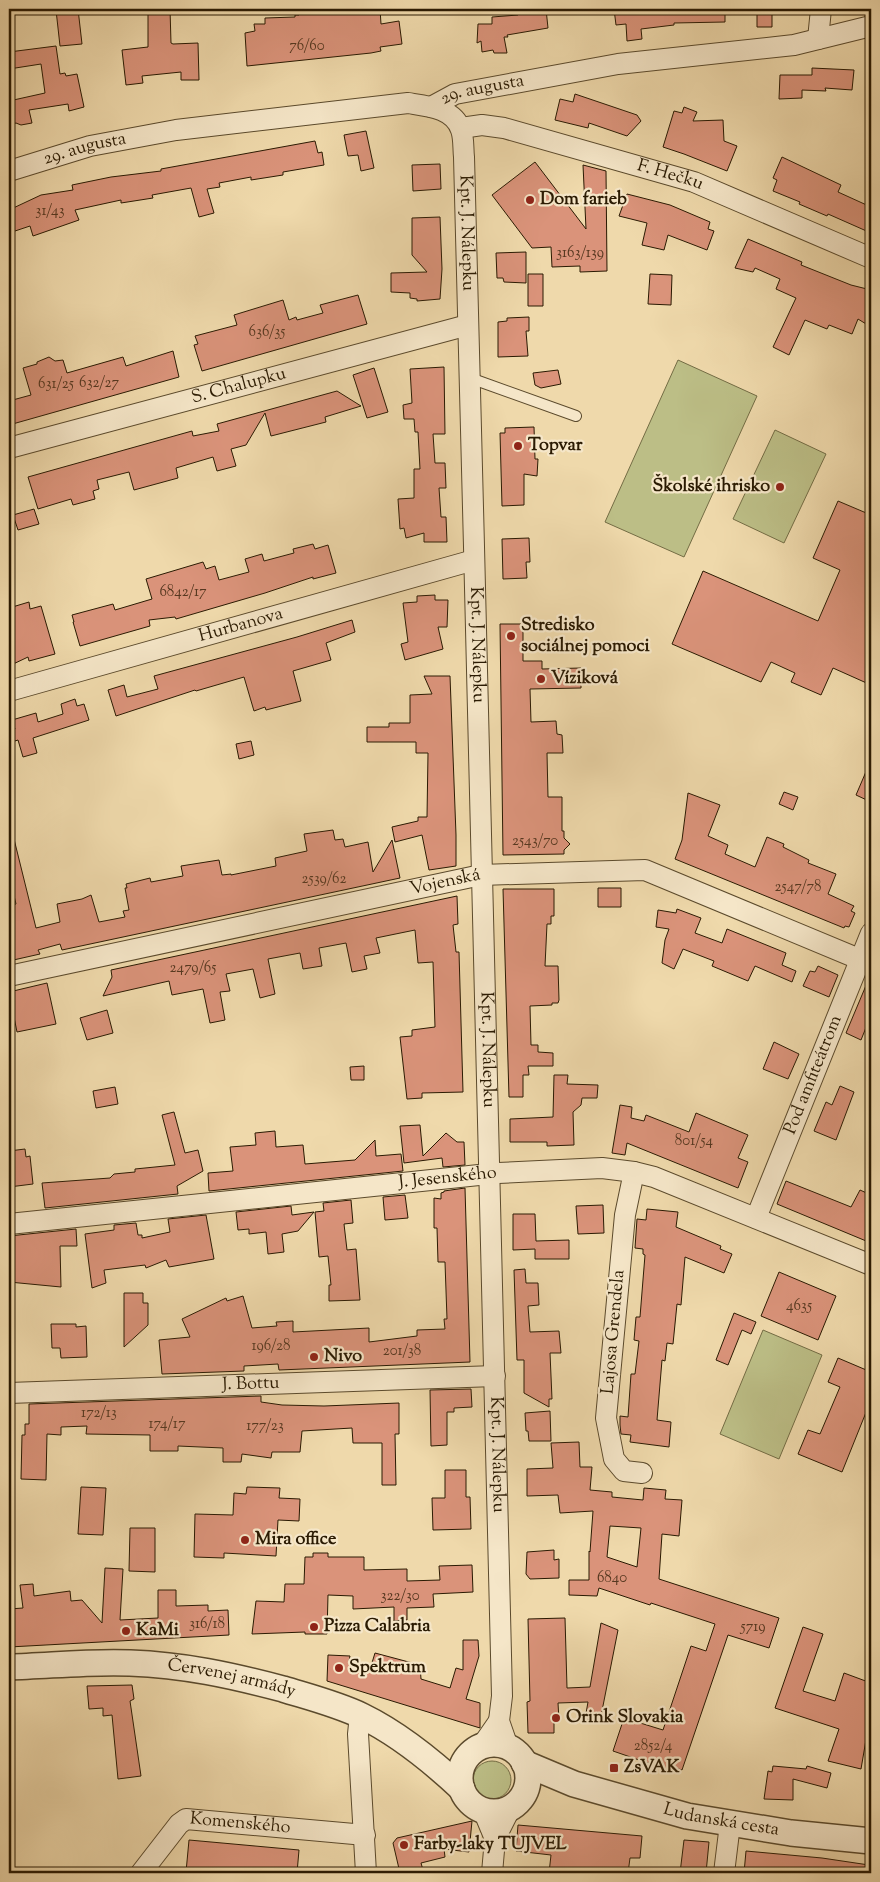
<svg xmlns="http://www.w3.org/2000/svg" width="880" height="1882" font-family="'Sorts Mill Goudy',serif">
<rect width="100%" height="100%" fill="#efd9ab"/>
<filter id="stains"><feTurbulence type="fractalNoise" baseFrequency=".004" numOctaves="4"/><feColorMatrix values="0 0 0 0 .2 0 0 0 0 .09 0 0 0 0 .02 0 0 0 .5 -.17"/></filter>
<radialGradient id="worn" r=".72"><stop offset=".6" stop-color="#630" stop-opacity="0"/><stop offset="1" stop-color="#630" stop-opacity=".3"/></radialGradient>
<!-- green -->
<path fill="#bcbe86" stroke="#736c44" d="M678,360L757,396L684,557L605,522Z
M775,430L826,454L784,543L733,519Z
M763,1330L822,1355L779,1459L720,1434Z
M473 1780a19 19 0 1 1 38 0a19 19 0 1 1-38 0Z"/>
<!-- building -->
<path fill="#da937a" stroke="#2a1a02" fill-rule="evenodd" d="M78,9L82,44L60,46L56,10Z
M148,9H170L171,43L173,44L198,43L199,80H181V72L142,76L143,83L126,85L122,50L148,47Z
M298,9H380L381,24L399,21L402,44L380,47L381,51L371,53L247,66L245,33L255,31L254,24H265V18L295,17V15H299Z
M517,9H546L548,28L507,35L508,37H504L507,53H494L493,50L482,52L481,41L477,43L478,24H492V17L518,15Z
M614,9H725V22L674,23V25L641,29L642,39L627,41L626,24L616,25Z
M757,9H772V27H757Z
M56,46L60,74L65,73L66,76L77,74L84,107L69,111L68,104L29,110L32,123L21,125L16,123L9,125V101L45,93L41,64L9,69V52Z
M812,68L854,70L852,90L825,88L826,91L802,90V98L779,99L780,75H812Z
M575,94L637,115L641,121L627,136L589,123L588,128L555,120L560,99L573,102Z
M684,107L697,112L693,121L723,120L724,141L737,146L727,171L684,154L663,147L674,111L682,113Z
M366,131L374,168L361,171L358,155L348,156L344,135Z
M315,141L318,153L322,152L324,165L283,172V175L251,180V177L219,183L220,187L207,189L214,213L199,217L191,188L152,195L153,198L121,203V200L75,210L79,220L33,236L30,226L9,233V210L41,195L73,190L72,185L111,177L161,171V169Z
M782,157L841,185L838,192L871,207V233L828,214L827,216L799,204L800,202L773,191L777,180L773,178Z
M535,162L586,229L583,165L606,171L607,271L580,272V266L552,267L551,247L532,248L492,195Z
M440,164L441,189L413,191L412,165Z
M627,194L670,205L710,222L708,229L714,231L707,250L668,235L664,250L642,245L647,223L619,216Z
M440,217L442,269L440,299L417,301V299L410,298V293L391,292V273L427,272L412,255V218Z
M748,239L802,262L801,265L851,285L871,290V327L858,319L852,334L829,325L827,329L805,320L789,355L773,347L796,298L776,289L780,279L755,268L753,272L735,268Z
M526,252V283L504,282L503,278H497L496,253Z
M528,274H543V306H528Z
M650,274L672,275L671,305L648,304Z
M358,295L367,324L202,371L194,345L198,344L195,336L237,325L234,315L283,300L289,320L296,317L297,320L323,313L320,305Z
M529,317V331H526L528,356L498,357V322L507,321V318Z
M173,351L179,377L9,425V401L31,395L23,368L37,364V362L49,357L55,361L63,360L67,373L123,357L126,366Z
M444,367L445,434H433L435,463H445L446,488H439L441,517H446L447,542H424V533L406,538L404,528L400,529L398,499L414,498V469H420L418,432H415L414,419H404L403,405L412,403L410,369Z
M374,368L388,412L367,418L353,375Z
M558,370L561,384L541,388L535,385L533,373Z
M337,391L361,406L325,417L326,422L271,436L265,413L246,445L231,449L236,466L217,471L213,457L176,468L178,478L134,490L129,472L97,480L99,489L93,491L95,499L73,505L71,499L38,509L28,477L192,431L193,436L219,431L217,424Z
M534,427L535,459H538L537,476L524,474V505L502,506L500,433H505V428Z
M838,501L871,515V685L833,668L821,695L791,682L795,673L771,662L761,682L672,644L703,571L818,621L840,570L813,558Z
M34,509L39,524L18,530L13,515Z
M529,538L530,562H526L527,578L503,579L502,539Z
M313,544L315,549L328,545L336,573L313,579V577L265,593L176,619L175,617L149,620L150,626L80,646L73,622H74L72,615L113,604L115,610L152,599L146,579L203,562L206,569L215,566L219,580L249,572L245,559L262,554L264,561L294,553L293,549Z
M435,595V600H448L447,627H438L443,649L405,660L401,644L408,642L403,603L417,602V596Z
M29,602L30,609L41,606L55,654L29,661L28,657L9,666V608Z
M352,620L355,632L326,643L331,660L293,671L301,701L266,710L265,707L254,711L244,677L196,691L195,690L116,716L108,690L124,685L127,697L158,689L154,676L297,637Z
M500,624H523V661H542V669L581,668V688L530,689L531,722L556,721L557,734L562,735L563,753H547L548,797H562V831H564V838L570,844L564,850V854L503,855Z
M424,676H450L456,835V866L429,870L422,835L395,842L392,827L418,821V817H427L428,753H416V742H367V727H389V723H410V695L432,694Z
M75,699L77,706L84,704L89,720L33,738L37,753L23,757L18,740L15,741L11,730L15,729L12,720L36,713L38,722L63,714L61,704Z
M251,741L254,755L239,759L236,744Z
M871,760V802L856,795Z
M784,792L798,797L793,810L779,804Z
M688,793L720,805L708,836L728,845L725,854L755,867L767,837L784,844L783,847L809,860L808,863L836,874L828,894L854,906L851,911L855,913L849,927L845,926L844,928L675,859L682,840Z
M333,830L335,840L343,839L345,847L368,842L373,872L392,840L400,878L62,950L60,944L38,950L40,954L9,961V937L14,936L9,915V906L16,904L9,875V839H14L36,928L60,922L57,904L82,899L91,895L99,922L125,917L123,911L129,910L125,888H127L126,884L150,878L151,882L183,876L181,866L219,860L222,875L231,874V875L276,866L275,858L307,851L304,834Z
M598,888H621V907H598Z
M503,889H554V916H551V924H547L545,966H558L559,1000L558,1003H552V1005L530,1006L531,1045H538V1052L553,1053V1066H528L529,1075H523V1097H509Z
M457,896L458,924L453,925L456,952H459L463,1092L422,1093V1098L407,1099L400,1037L412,1036V1030L435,1027L433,962L418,963L415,930L376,938L380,953L364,956L367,969L352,972L346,943L319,948L322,966L303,969L300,953L268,959L275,994L260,998L253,969L226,974L230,991L220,992L225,1020L210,1023L203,989L172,995L169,981L103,996L112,977L111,970Z
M677,909L701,918L695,933L722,943L727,929L786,953L782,965L796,971L792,982L755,966L748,981L712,966L714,961L683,949L674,969L662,963L665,940L669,929L656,927L658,910L676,913Z
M818,966L838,975L829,997L803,986L810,971L815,972Z
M870,976L871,1015L861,1040L846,1033Z
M47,983L56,1024L17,1032L9,992Z
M107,1010L113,1033L87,1040L80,1018Z
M774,1042L799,1054L788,1079L763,1069Z
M364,1066V1080H351L350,1067Z
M554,1075H568L567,1084L598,1085L597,1098H582L581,1105L573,1112L574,1145L547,1146V1142H510V1119L553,1117Z
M840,1086L854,1092L836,1140L814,1131L826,1102L832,1105Z
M115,1087L118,1104L96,1108L93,1091Z
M620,1105L632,1107L631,1118L644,1121L646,1115L689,1132L696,1113L748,1135L738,1158L748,1162L738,1188L627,1143L625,1155L612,1153Z
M174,1112L185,1153L198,1150L203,1171L177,1186L178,1194L45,1208L42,1183L110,1178L114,1174L135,1172V1169L175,1165L162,1115Z
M420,1125L423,1156L446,1133L457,1142H464L465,1165L443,1167L442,1158L404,1163L400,1126Z
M275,1131L276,1147L303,1145L305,1164L355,1160L375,1140L376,1156L401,1154L403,1171L209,1191L208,1173L233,1171L230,1147L256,1145L255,1133Z
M25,1149L26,1157L30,1156L33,1184L9,1187V1151Z
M786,1181L851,1207L860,1190L871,1195V1243L777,1204Z
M465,1188L470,1362L279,1370L278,1364L244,1366V1371L162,1374L159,1340L190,1337L182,1319L226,1298L227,1301L243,1296L252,1328L277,1326L276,1322L293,1321V1332L369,1328V1342L417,1336V1330L445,1329L444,1319H447L445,1262H438L437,1228H434V1198L441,1199V1193L444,1192V1191Z
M405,1195L408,1218L385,1220L383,1197Z
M351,1200L353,1223L344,1224L347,1250L356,1249L360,1300L329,1301V1285H331L328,1256L319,1257L315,1212L324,1211L323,1203Z
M603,1205L604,1233L578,1234L576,1206Z
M291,1206L292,1215L314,1212L298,1231L282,1234L284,1252L268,1254L266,1232L249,1234V1229L238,1230L236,1212Z
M647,1209L678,1212L676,1227L721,1246L720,1249L732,1254L724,1273L685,1257L681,1305L677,1304L673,1344L667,1343L665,1361L662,1360L657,1420L671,1422L669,1447L630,1442L631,1435L621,1434L620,1425V1416L628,1417L631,1374H635L639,1341L634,1340L636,1317H640L645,1255L643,1254V1249L635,1248L637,1219L646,1220Z
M513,1214H535L536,1241L569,1240V1259H535V1249L513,1250Z
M206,1215L214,1259L169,1267L166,1260L146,1268L145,1265L104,1270L106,1283L92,1288L85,1234L114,1230V1225L136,1223L138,1235H142V1238L170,1232L168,1219Z
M76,1229L77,1246H60L61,1287L9,1282V1236Z
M525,1269L526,1283H538L539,1305L528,1306L530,1332L559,1331L561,1353H550L552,1399H549V1407L524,1393V1360H517L514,1270Z
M779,1272L836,1296L818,1340L761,1316Z
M124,1293H143V1303H148V1325L124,1347Z
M734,1313L756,1322L751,1334L742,1330L728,1365L716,1360Z
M51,1324H76V1327L86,1326L87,1357L61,1358L60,1348H52Z
M838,1358L871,1372V1400L842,1472L798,1454L808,1430L820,1434L840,1387L828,1382Z
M471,1389L472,1407L454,1408V1412H447V1445L431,1446L430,1390Z
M261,1396V1402L282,1405L324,1406L399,1403V1434H395L396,1485H382V1443H353L352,1428L302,1431L300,1452H272L271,1458L242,1454L241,1462H223V1448L178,1446V1451H150V1435L86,1434L87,1426L61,1427V1435L47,1434L46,1480L21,1479L22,1435H25V1424H29V1404Z
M550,1411L551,1441H529L528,1431H526L525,1413Z
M579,1442L580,1467H592L590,1490L612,1492V1497L643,1500L644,1488L666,1490L665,1499L682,1500L679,1536L662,1534L659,1579L779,1618L769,1648L728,1635L682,1770L675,1768L674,1772L613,1751L624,1718L663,1730L691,1646L706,1651L715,1624L651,1603L650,1605L599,1588L597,1596L569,1595V1580H589V1551L590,1552L593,1511L560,1513L558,1495L527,1496V1469L553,1468L551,1443ZM610,1526L641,1528L637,1567L607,1557Z
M445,1470H466V1497H470L471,1529L433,1530L432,1498H445Z
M81,1487L106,1488L103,1535L78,1534Z
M247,1487L280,1488L279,1498L300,1499L299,1521L278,1520L276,1556L224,1553V1558L194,1557L195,1514L233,1515L234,1493L246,1494Z
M130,1528H155V1572L129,1571Z
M554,1550V1560L559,1559V1578L530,1579L526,1574L527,1552Z
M313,1553H328V1557H364V1570L407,1569V1581L440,1580L439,1566L472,1565L473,1592L433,1594L434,1607L407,1608V1620L394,1621V1607L353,1609V1596L328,1595L327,1634H305V1632L252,1634L256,1601L284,1602L285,1584H304L305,1557H313Z
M105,1568L123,1569L120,1620L158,1618V1590H176V1606L208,1605V1611L228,1610L229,1635L9,1647V1609L23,1608L20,1585L33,1584L34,1596L70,1591L71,1601L82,1600L102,1623Z
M565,1618L567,1688L590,1687L601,1623L618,1630L600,1721L585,1719L588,1702L558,1703L559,1720H554V1733H528L527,1702L530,1701L528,1619Z
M803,1627L823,1634L803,1691L835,1701L844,1673L871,1683V1729L868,1728L861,1769L828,1761L839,1729L775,1708Z
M463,1640H478L479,1656L466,1699L480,1703V1728L327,1681L328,1655L350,1656L349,1661L371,1666L375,1653L420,1665L421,1679L450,1688L456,1668L463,1670Z
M132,1685L134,1699L130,1701L141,1776L118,1779L112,1715L103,1716V1708L89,1709L87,1686Z
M773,1766L806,1769L807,1766L831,1773L827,1788L793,1779V1800L764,1799L768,1771L772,1772Z
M472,1821L469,1852L444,1849L445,1857L421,1863L423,1870L417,1872V1873H400L393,1843L397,1838Z
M518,1825L642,1836L640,1858H630L628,1873H549L551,1855L516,1851Z
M189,1840L299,1850L297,1873L186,1872Z
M684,1840L709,1842L706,1873H680Z
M746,1851L822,1858L869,1865L868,1873H744Z"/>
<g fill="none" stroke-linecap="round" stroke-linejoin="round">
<defs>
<path id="service" d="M470,378L576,416"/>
<g id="minor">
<path d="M818,39L821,9"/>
<path id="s1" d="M431,107L455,94L618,64L794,45L871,26"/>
<path id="s2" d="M461,128L482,125L504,128L694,182L871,258"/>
<path id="s3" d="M9,171L90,146L176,130L408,103C427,106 454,108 461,130C464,138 463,148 464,157C477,670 491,1183 502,1696L499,1721L508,1747"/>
<path id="s4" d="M9,448L468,325"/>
<path id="s5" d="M9,691L474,560"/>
<path id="s6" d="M9,976L481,875L645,870L871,964"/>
<path d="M634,1172L625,1215L606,1418L614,1459L624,1471L642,1473"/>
<path id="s7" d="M756,1218L871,933"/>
<path id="s8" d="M9,1224L498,1173L602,1168L634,1172L654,1177L871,1265"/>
<path id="s9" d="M9,1393L495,1376"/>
<path d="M360,1715L358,1734L366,1873"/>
<path d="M481,1747L499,1721"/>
<path d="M483,1810L495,1839"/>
<path id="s10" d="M141,1873L179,1824L186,1819L365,1835"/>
<path d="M492,1873L495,1839L510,1809"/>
<path d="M724,1873L730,1824"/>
</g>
<g id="tertiary">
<path id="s11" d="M9,1667C48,1666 92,1661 130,1663C184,1665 230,1675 283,1689C309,1697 337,1704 362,1716C399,1734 432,1761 462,1789"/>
<circle cx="494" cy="1778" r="34"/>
<path id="s12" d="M524,1763L574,1784L687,1816L791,1833L871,1841"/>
</g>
</defs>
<!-- service casing -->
<use href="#service" stroke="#5b4a2c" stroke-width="12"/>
<!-- minor casing -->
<use href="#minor" stroke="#5b4a2c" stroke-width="22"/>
<!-- tertiary casing -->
<use href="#tertiary" stroke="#5b4a2c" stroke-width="28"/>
<!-- service -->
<use href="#service" stroke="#f5e6c8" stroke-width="10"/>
<!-- minor -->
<use href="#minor" stroke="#f5e6c8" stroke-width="20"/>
<!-- tertiary -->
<use href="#tertiary" stroke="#f5e6c8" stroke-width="25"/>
</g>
<!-- markers -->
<g fill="#8f2418" stroke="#f5e6c8" stroke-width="2">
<circle cx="530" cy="200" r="5"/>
<circle cx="518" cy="446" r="5"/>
<circle cx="780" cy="487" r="5"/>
<circle cx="511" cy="636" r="5"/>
<circle cx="541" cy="679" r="5"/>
<circle cx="314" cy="1357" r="5"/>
<circle cx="245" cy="1540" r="5"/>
<circle cx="314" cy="1627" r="5"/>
<circle cx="126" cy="1631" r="5"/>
<circle cx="339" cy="1668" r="5"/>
<circle cx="556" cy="1718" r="5"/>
<rect x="609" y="1763" width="10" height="10" rx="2.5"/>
<circle cx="404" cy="1845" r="5"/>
</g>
<g text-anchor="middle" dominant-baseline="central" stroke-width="4.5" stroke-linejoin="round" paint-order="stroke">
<!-- number labels -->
<g font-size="15" fill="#563820">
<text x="307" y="46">76/60</text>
<text x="50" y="211">31/43</text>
<text x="580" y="253">3163/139</text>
<text x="267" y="332">636/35</text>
<text x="99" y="383">632/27</text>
<text x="56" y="384">631/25</text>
<text x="183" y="592">6842/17</text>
<text x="535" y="841">2543/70</text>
<text x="324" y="879">2539/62</text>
<text x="798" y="887">2547/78</text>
<text x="193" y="968">2479/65</text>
<text x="694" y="1141">801/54</text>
<text x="799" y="1306">4635</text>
<text x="271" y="1346">196/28</text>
<text x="402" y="1351">201/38</text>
<text x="99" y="1413">172/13</text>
<text x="167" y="1424">174/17</text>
<text x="265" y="1426">177/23</text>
<text x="612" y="1578">6840</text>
<text x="400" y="1596">322/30</text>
<text x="207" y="1624">316/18</text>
<text x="753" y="1627">5719</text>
<text x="653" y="1746">2852/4</text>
</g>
<!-- street labels -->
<g font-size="18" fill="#2a1a02" stroke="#f5e6c8">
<text stroke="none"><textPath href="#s1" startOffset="55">29. augusta</textPath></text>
<text stroke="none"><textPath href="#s3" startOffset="79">29. augusta</textPath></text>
<text stroke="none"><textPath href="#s2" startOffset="216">F. Hečku</textPath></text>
<text stroke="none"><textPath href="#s3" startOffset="572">Kpt. J. Nálepku</textPath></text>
<text stroke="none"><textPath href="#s4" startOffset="238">S. Chalupku</textPath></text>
<text stroke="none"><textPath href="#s5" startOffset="241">Hurbanova</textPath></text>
<text stroke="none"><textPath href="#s3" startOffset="984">Kpt. J. Nálepku</textPath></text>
<text stroke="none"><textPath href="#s6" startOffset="446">Vojenská</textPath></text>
<text stroke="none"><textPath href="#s3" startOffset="1389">Kpt. J. Nálepku</textPath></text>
<text stroke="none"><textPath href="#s7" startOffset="154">Pod amfiteátrom</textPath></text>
<text stroke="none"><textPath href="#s8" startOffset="441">J. Jesenského</textPath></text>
<text transform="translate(614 1332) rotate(-85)">Lajosa Grendela</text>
<text stroke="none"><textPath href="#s9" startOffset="242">J. Bottu</textPath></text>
<text stroke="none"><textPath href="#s3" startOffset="1794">Kpt. J. Nálepku</textPath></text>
<text stroke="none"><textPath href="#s11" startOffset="224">Červenej armády</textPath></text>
<text stroke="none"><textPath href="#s12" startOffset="206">Ludanská cesta</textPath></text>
<text stroke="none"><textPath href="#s10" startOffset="125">Komenského</textPath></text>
</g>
<!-- poi labels -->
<g font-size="18" font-weight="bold" fill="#2a1a02" stroke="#f5e6c8" text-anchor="start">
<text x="540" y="200">Dom farieb</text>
<text x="528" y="446">Topvar</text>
<text x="770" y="487" text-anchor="end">Školské ihrisko</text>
<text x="521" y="626">Stredisko<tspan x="521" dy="21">sociálnej pomoci</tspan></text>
<text x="551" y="679">Víziková</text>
<text x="324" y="1357">Nivo</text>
<text x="255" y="1540">Mira office</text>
<text x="324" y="1627">Pizza Calabria</text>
<text x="136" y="1631">KaMi</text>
<text x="349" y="1668">Spektrum</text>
<text x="566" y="1718">Orink Slovakia</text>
<text x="624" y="1768">ZsVAK</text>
<text x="414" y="1845">Farby-laky TUJVEL</text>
</g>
</g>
<!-- margin -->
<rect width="880" height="1882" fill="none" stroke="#efd9ab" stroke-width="30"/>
<rect x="10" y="10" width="860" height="1862" fill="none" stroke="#2a1a02" stroke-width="2.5"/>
<rect x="15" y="15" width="850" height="1852" fill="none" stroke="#2a1a02"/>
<rect width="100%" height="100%" filter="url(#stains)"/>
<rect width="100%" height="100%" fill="url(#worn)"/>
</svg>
